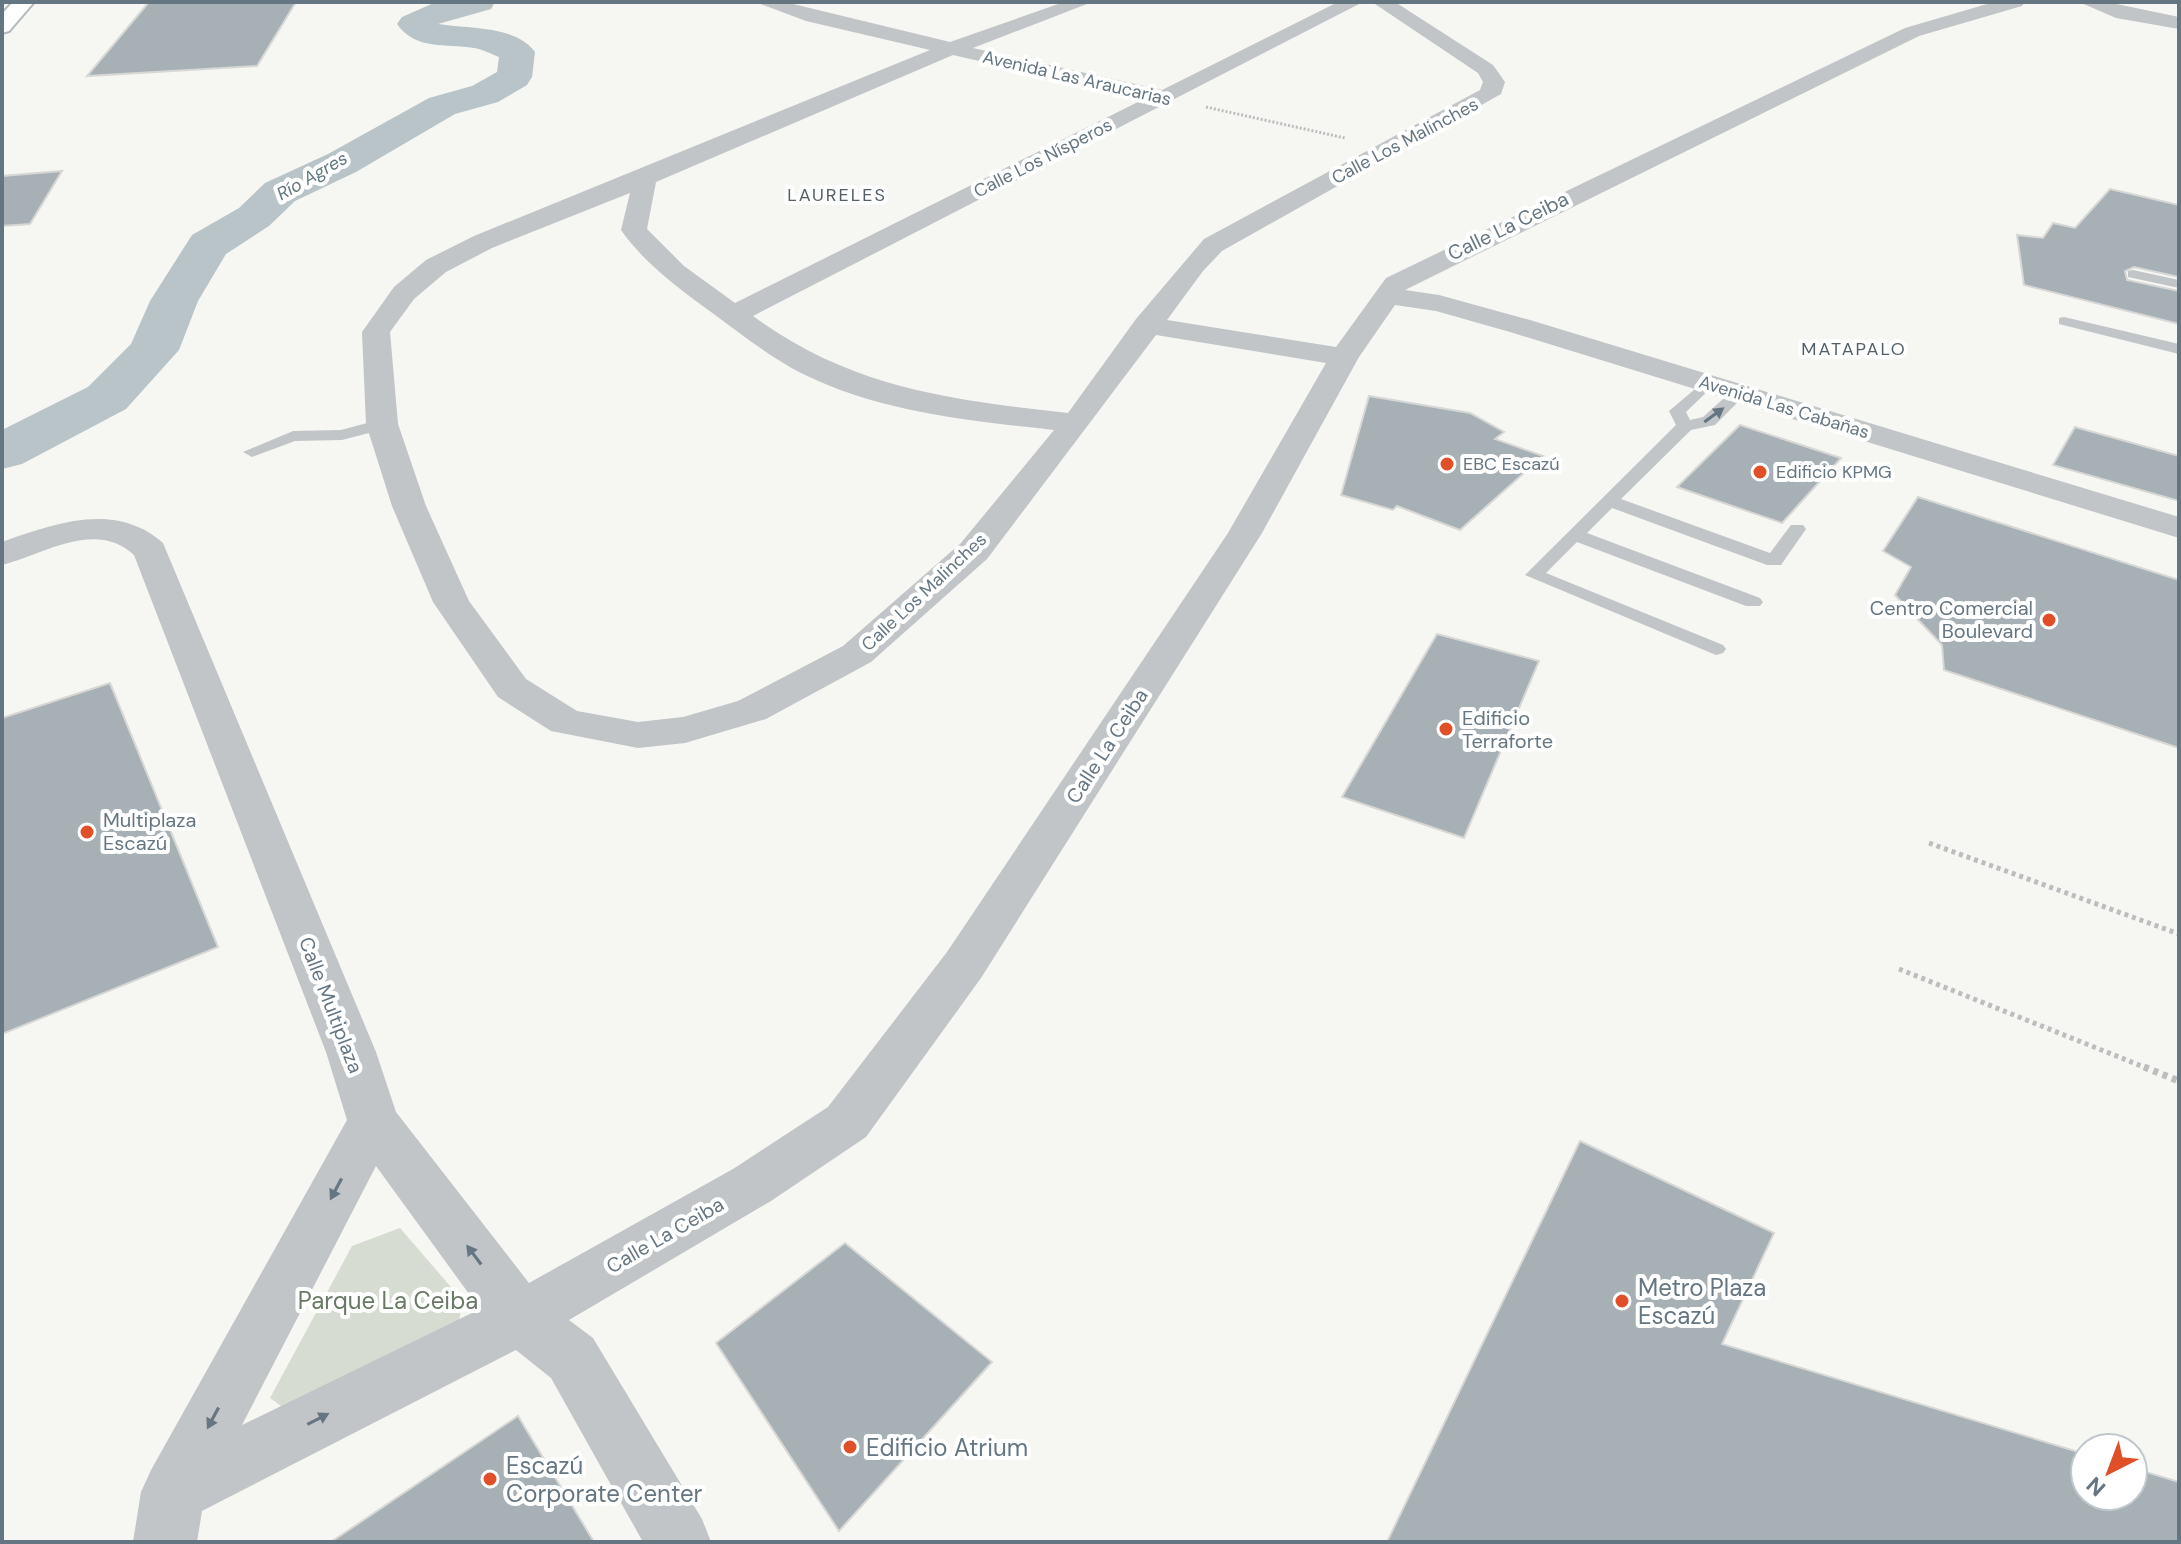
<svg xmlns="http://www.w3.org/2000/svg" width="2181" height="1544" font-family="'DM Sans',sans-serif">
<rect width="100%" height="100%" fill="#f6f6f2"/>
<!-- green -->
<path fill="#d7dcd3" d="M400,1228L463,1301L458,1326L292,1414L270,1398L352,1246Z"/>
<g fill="none" stroke-linecap="round" stroke-linejoin="round">
<!-- river -->
<path fill="#b8c4c8" fill-rule="evenodd" d="M436,2H495L491,9L438,24C467,29 516,25 535,52L532,77L527,85L498,102L455,114L356,172L295,201L269,226L226,254L198,301L179,350L126,409L22,464L2,469V430L88,387L131,344L150,301L192,235L239,208L265,183L328,154L429,98L472,86L497,72L499,57C491,54 482,49 474,48C446,43 416,51 397,24L402,17Z"/>
</g>
<!-- building -->
<path fill="#a7b0b5" stroke="#d7d7d5" stroke-width="2" d="M149,2H296L257,66L87,76Z
M62,171L30,224L2,226V176Z
M2110,189L2179,205V277L2134,267L2125,271L2127,280L2179,291V324L2024,285L2017,235L2043,238L2053,223L2075,228Z
M1369,396L1470,413L1504,432L1495,439L1543,456L1460,530L1397,506L1393,510L1341,495Z
M1740,425L1841,458L1782,523L1677,487Z
M2075,427L2179,456V501L2053,465Z
M1918,497L2179,580V748L1944,670L1942,645L1895,595L1911,567L1883,551Z
M1437,634L1539,661L1464,838L1342,797Z
M110,683L218,947L2,1034V718Z
M1580,1141L1774,1233L1722,1344L2085,1454V1496H2133V1468L2179,1482V1542H1387Z
M845,1243L992,1362L839,1531L716,1343Z
M518,1416L594,1542H331Z"/>
<g fill="none" stroke-linecap="round" stroke-linejoin="round">
<defs>
<path id="secondary" d="M13,2H34L9,31L2,33V14Z"/>
</defs>
<!-- secondary casing -->
<use href="#secondary" stroke="#b3b9bd" stroke-width="4"/>
<!-- path-far2 -->
<path stroke="#bbbdbf" stroke-width="3" stroke-dasharray="2 2" stroke-linecap="butt" d="M1206,107L1345,138"/>
<!-- path-far1 -->
<path stroke="#bbbdbf" stroke-width="5" stroke-dasharray="4 4" stroke-linecap="butt" d="M1929,843L2179,934
M1899,969L2149,1069"/>
<!-- path -->
<path stroke="#bbbdbf" stroke-width="7" stroke-dasharray="5 5" stroke-linecap="butt" d="M2144,1067L2179,1081"/>
<!-- lane -->
<path fill="#c1c5c8" fill-rule="evenodd" d="M2133,270L2179,280V288L2128,277V271Z
M2064,317L2179,344V354L2059,324V318Z
M1707,379L1715,384L1686,412L1690,420L1703,417L1733,390L1747,393L1715,425L1691,430L1621,499L1770,553L1791,525H1803L1806,529L1781,565H1767L1612,508L1587,533L1760,598L1763,602L1760,606H1746L1577,542L1546,573L1723,645L1726,649L1723,653L1716,655L1525,575L1676,425L1669,411Z
M382,419L390,424L388,428L342,440L295,441L252,457L243,452L293,431L341,430Z"/>
<!-- street -->
<path fill="#c1c5c8" fill-rule="evenodd" d="M755,2H785L950,42L1064,2H1092L973,48L1162,90L1338,2H1363L753,316C851,388 951,400 1068,413L1136,319L1204,239L1480,90L1483,82L1478,73L1372,2H1395L1493,65L1505,82L1501,94L1222,251L1203,271L1167,320L1336,347L1386,278L1905,28L1994,2H2025L2022,6L1919,36L1405,290L1439,295L1530,320L2179,517V538L1510,332L1436,311L1395,305L1359,357L1262,533L981,978L866,1137L771,1201L569,1320L593,1338L702,1519L711,1542H643L551,1378L516,1350L202,1511L197,1542H133L141,1492L151,1470L347,1120L326,1052L134,555C96,519 44,554 2,565V542C55,523 116,501 163,543L376,1052L396,1112L529,1283L733,1169L828,1107L947,952L1228,533L1326,363L1156,335L987,559L871,662L766,719L685,743L638,748L551,731L498,697L433,602L392,506L366,424L362,332L394,287L426,260L474,236L930,50L806,21ZM953,55L1144,99L735,303L684,266L647,229L656,182ZM630,193L621,230C645,264 678,288 711,312C741,334 770,357 803,374C880,412 970,421 1054,430L961,543L843,646L738,701L683,717L638,722L577,711L526,679L469,601L426,506L398,424L390,332L414,299L446,272L492,248ZM376,1166L480,1309L242,1425Z
M2079,2H2107L2179,17V29L2116,18Z"/>
<!-- secondary -->
<use href="#secondary" fill="#fff" fill-rule="evenodd"/>
</g>
<!-- one-way arrows -->
<defs><path id="oneway-solid" d="M-6-.8H1V-3.2L6.5 0L1 3.2V.8H-6Z" transform="scale(2)"/></defs>
<g fill="#657683">
<use href="#oneway-solid" transform="translate(1714 415) rotate(-36)"/>
<use href="#oneway-solid" transform="translate(336 1189) rotate(118)"/>
<use href="#oneway-solid" transform="translate(474 1255) rotate(-127)"/>
<use href="#oneway-solid" transform="translate(213 1418) rotate(118)"/>
<use href="#oneway-solid" transform="translate(318 1419) rotate(-27)"/>
</g>
<!-- markers -->
<g fill="#e04f27" stroke="#fff" stroke-width="3">
<circle cx="1447" cy="464" r="8"/>
<circle cx="1760" cy="472" r="8"/>
<circle cx="2049" cy="620" r="8"/>
<circle cx="1446" cy="729" r="8"/>
<circle cx="87" cy="832" r="8"/>
<circle cx="1622" cy="1301" r="8"/>
<circle cx="850" cy="1447" r="8"/>
<circle cx="490" cy="1479" r="8"/>
</g>
<g text-anchor="middle" dominant-baseline="central" stroke-width="8" stroke-linejoin="round" paint-order="stroke">
<!-- far-street labels -->
<g font-size="18" fill="#657683" stroke="#fff">
<text transform="translate(1077 78) rotate(13)">Avenida Las Araucarias</text>
<text transform="translate(1405 141) rotate(-28)">Calle Los Malinches</text>
<text transform="translate(1043 158) rotate(-27)">Calle Los Nísperos</text>
<text transform="translate(1784 407) rotate(17)">Avenida Las Cabañas</text>
<text transform="translate(924 592) rotate(-43)">Calle Los Malinches</text>
</g>
<!-- far-water labels -->
<g font-size="18" font-style="italic" fill="#60777f" stroke="#fff">
<text transform="translate(312 176) rotate(-30)">Río Agres</text>
</g>
<!-- far-neighbourhood labels -->
<g font-size="18" letter-spacing="2" fill="#535f68" stroke="#fff">
<text x="837" y="195">LAURELES</text>
<text x="1854" y="349">MATAPALO</text>
</g>
<!-- far-poi labels -->
<g font-size="18" fill="#657683" stroke="#fff" text-anchor="start">
<text x="1463" y="464">EBC Escazú</text>
<text x="1776" y="472">Edificio KPMG</text>
</g>
<!-- street labels -->
<g font-size="20" fill="#657683" stroke="#fff">
<text transform="translate(1508 226) rotate(-26)">Calle La Ceiba</text>
<text transform="translate(1107 746) rotate(-57)">Calle La Ceiba</text>
<text transform="translate(331 1005) rotate(69)">Calle Multiplaza</text>
<text transform="translate(665 1235) rotate(-30)">Calle La Ceiba</text>
</g>
<!-- poi labels -->
<g font-size="20" fill="#657683" stroke="#fff" text-anchor="start">
<text x="2033" y="608" text-anchor="end">Centro Comercial<tspan x="2033" dy="23">Boulevard</tspan></text>
<text x="1462" y="718">Edificio<tspan x="1462" dy="23">Terraforte</tspan></text>
<text x="103" y="820">Multiplaza<tspan x="103" dy="23">Escazú</tspan></text>
</g>
<!-- near-poi labels -->
<g font-size="24" fill="#657683" stroke="#fff" text-anchor="start">
<text x="1638" y="1287">Metro Plaza<tspan x="1638" dy="28">Escazú</tspan></text>
<text x="866" y="1447">Edificio Atrium</text>
<text x="506" y="1465">Escazú<tspan x="506" dy="28">Corporate Center</tspan></text>
</g>
<!-- near-park labels -->
<g font-size="24" fill="#697a64" stroke="#fff">
<text x="388" y="1300">Parque La Ceiba</text>
</g>
</g>
<!-- border -->
<rect width="2181" height="1544" fill="none" stroke="#657683" stroke-width="8"/>
<!-- north arrow -->
<g transform="translate(2109 1472) rotate(222)"><circle r="38" fill="#ffffff" stroke="#c1c8cd" stroke-width="2"/>
<path d="M0-6L14 30L0 20L-14 30Z" fill="#e04f27"/>
<text y="-12" font-size="22" font-weight="bold" text-anchor="middle" fill="#657683">N</text>
</g>
</svg>
